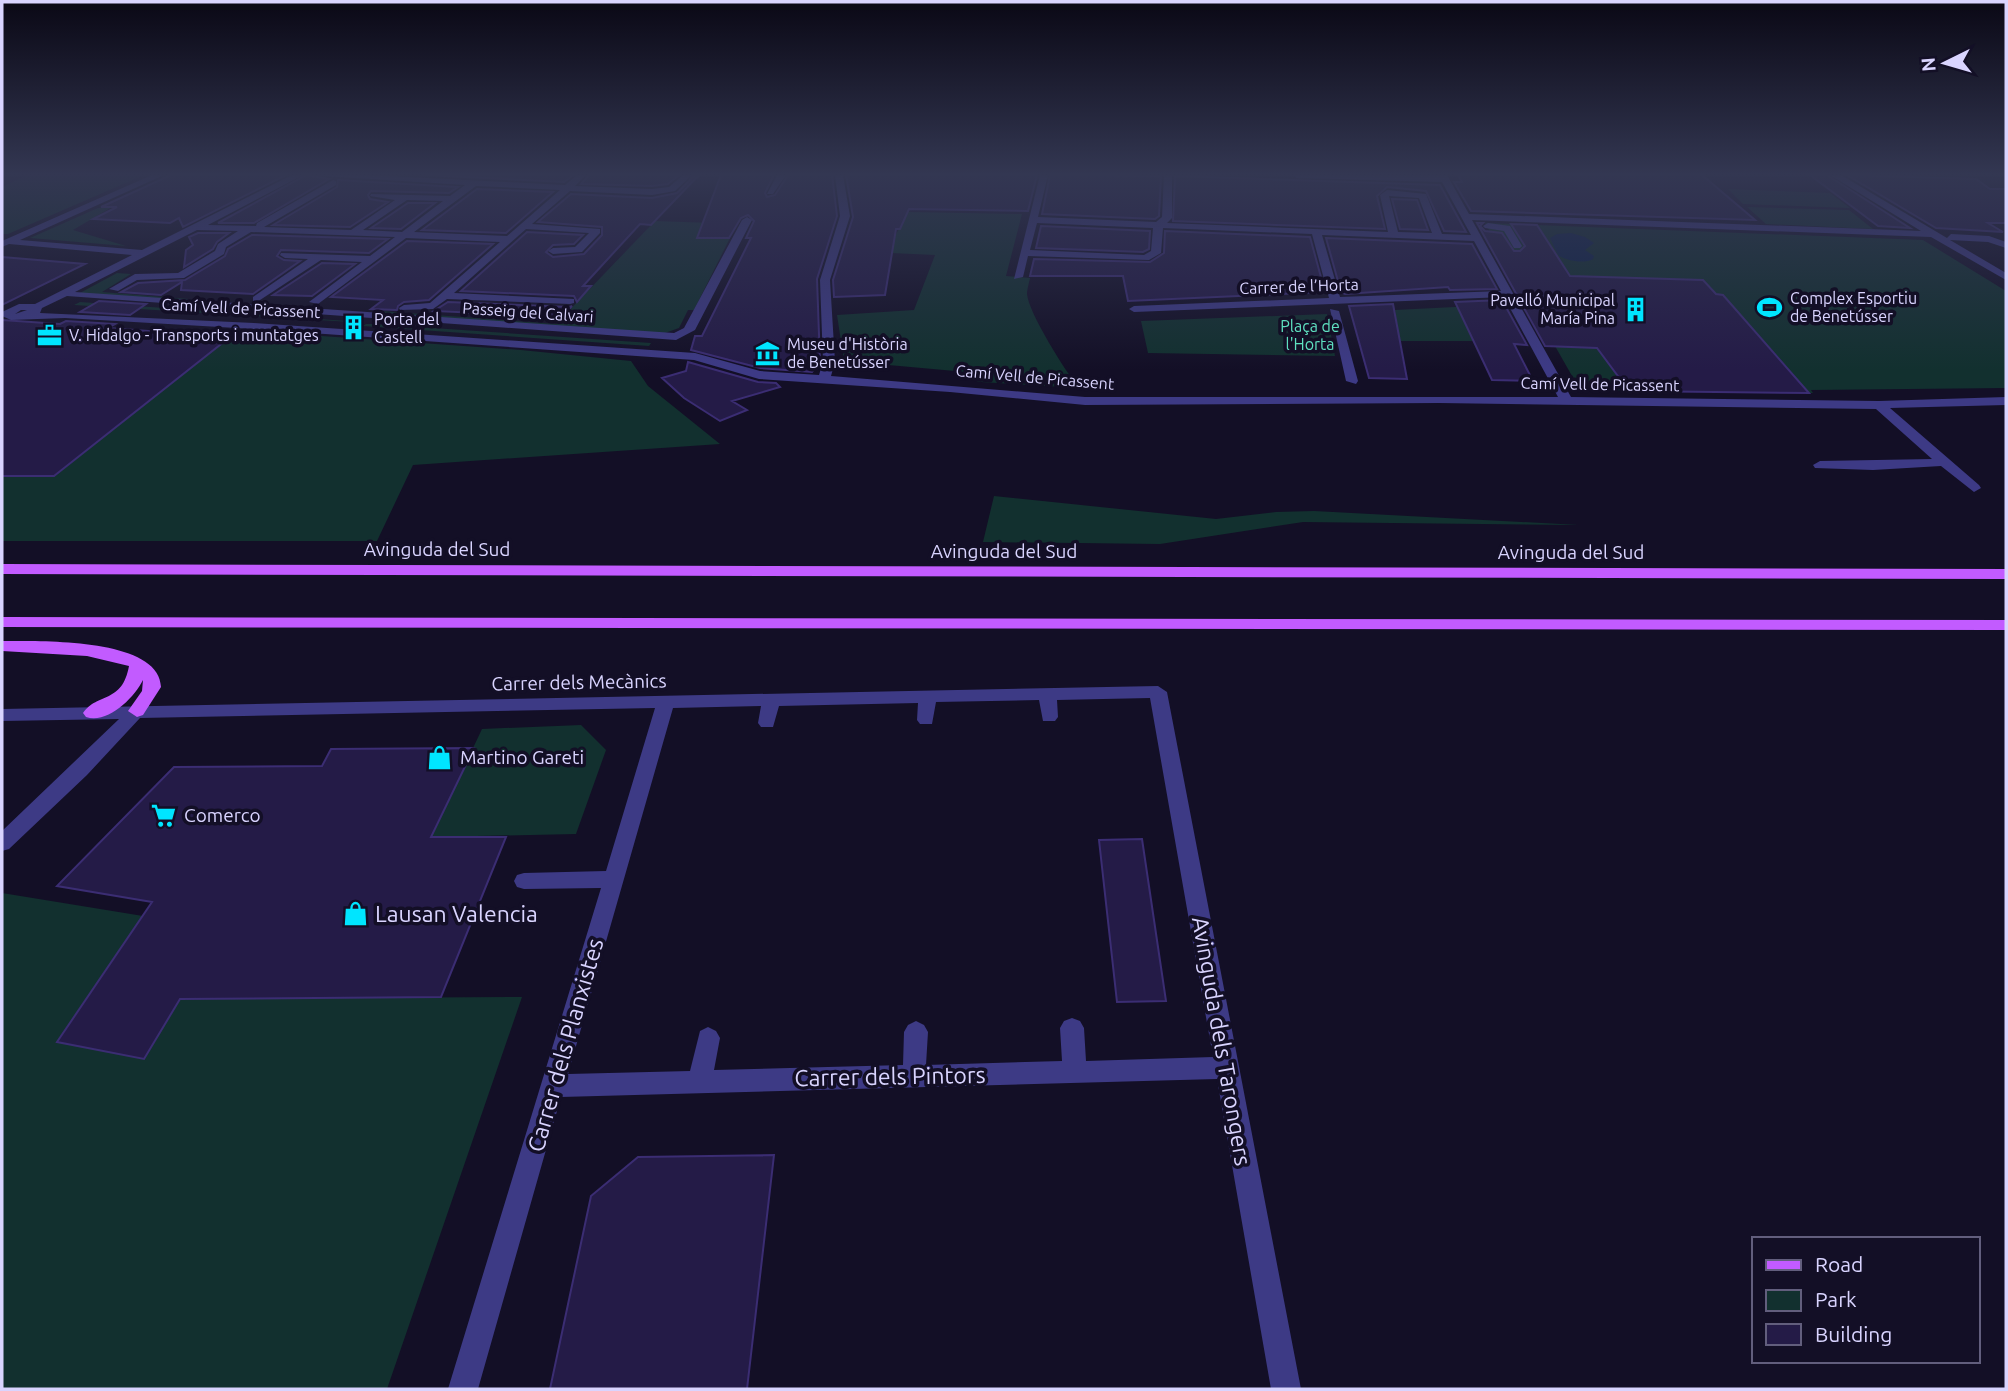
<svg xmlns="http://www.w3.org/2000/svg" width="2008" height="1391" font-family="Ubuntu,sans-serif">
<rect width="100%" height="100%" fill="#130f26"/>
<!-- green -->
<path fill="#12302f" d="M27,175H144L8,234H2V187Z
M1728,189L1830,193L1850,208L1743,204Z
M112,207L73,230L126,246L30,238L98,208Z
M1747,207L1849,210L1873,229L1766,224Z
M908,212L1022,214L1006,276L1030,278C1029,283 1027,290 1027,294C1029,314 1066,372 1079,388L981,382L971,380L966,372L844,361L837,315L914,310L935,255L891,253L893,240Z
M655,221L713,223L710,229H700L697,238H730L694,310H688L679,328L665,333L376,315L380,311L556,324Z
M1485,223L1923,240L2006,291V388L1811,390L1813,393L1580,390Z
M117,273L131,274L102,292L189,299L184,302L78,294Z
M80,302L347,321L351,322L74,305Z
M1494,305L1463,319L1473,341H1400L1395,310Z
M1327,314L1335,356L1148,353L1141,321Z
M366,324H374L651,343L649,346L363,326Z
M238,330L521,350L631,361L648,386L720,444L413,465L377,541H2V476H55Z
M994,496L1216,519L1276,512L1314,511L1579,525L1303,522L1160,544L983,542Z
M581,725L606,750L576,834L431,837L482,729Z
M2,893L143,916L144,1059L180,999L522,997L387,1389H2Z"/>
<!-- water -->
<path fill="#0c2248" d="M1571,233L1585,237L1594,243L1585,250L1594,256L1593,259C1584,264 1567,261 1558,255L1550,238L1557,234Z"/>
<!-- building -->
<path fill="#241b47" stroke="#3b2d73" stroke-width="2" d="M171,175H286L183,227L179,218L170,223L93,219L117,207H101Z
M306,175L329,179L254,223H218Z
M426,175H573L564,182Z
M589,175H679L668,184L652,186L581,184Z
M695,175H699L651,225L640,224L583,286H591L577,302L574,296L461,291L527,232L583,235L574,244L553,245L546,252L553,257L584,254L602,235V227L538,222L571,194L652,198L677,193Z
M721,175H774L765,193L767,197L775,195L788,175H832L837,216L817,279L820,362L812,372L760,368L691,350L695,336H702L751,238H746L754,221L748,215L741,218L729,238H697Z
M846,175H1037L1028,211L909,209L900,229H896L885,295L834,297L833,280L853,217Z
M1050,175L1161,176L1159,216L1155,219L1042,214Z
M1458,175H1702L1755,220L1471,211L1454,182H1462Z
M1810,175H1827L1910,228L1878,226Z
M1847,175L1976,179L1990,189H2006V223H1988L2003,232L1936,228Z
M1175,176L1440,185L1466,232L1444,231L1426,191L1387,187L1377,196L1385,229L1173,221Z
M338,180L458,187L449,193L371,191L368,195L370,199L388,202L350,227L273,225L337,187Z
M477,189L553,192L506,233L422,230Z
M1392,199L1417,200L1428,230L1400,229Z
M408,203H435L401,229L371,228Z
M1477,223H1483L1480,226L1485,231L1502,233L1514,251H1520L1525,246L1511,224L1537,225L1570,276L1703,280L1716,294L1723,295L1809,393L1629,391L1597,348L1545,346Z
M1041,226L1150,231L1149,249L1143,252L1036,248Z
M1165,231L1310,237L1325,292L1128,301L1123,276H1030L1034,259L1150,262L1164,253Z
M198,233H229L217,242L213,249L184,267L186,250L193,245L189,237Z
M252,235L388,239L369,253L281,250L277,256L284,260L300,261L253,294L181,290L182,282L161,295L121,292L138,283L185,280L225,256L228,249Z
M1326,238L1472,244L1497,289L1450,290L1448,287L1345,294L1341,292Z
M407,241L493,244L429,300L404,302L398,306L397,310L371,309L383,300L331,297Z
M2,257L85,264L2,305Z
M322,263L355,264L312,296L273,295Z
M1502,300L1527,345L1514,344L1533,381L1492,380L1455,302Z
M99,301L146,304L130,315L80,312Z
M448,302L570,307L572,306L562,317L434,311Z
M1393,304L1407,379L1369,378L1349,306Z
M2,320L60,324L66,321L115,324L108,328L230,337L54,476H2Z
M688,362L758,382L776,383L780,387L732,401L747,410L720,421L684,398L662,378L686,371Z
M474,748L431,837H506L441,997L180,999L144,1059L57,1042L152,902L57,886L174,767L322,766L331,749Z
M1142,839L1166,1001L1117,1002L1099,840Z
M774,1155L747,1389H550L591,1196L638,1157Z"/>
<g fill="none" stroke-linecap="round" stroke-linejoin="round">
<!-- minor -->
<path fill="#3d3a85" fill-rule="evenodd" d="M152,175H164L20,240L142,250L292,175H303L208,225L256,226L257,223L333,180L336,181V185L264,227L351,230L395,200L370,196L371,194L450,196L465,185L308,175H369L565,185L577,175H586L575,186L652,189L669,187L683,175H692L675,191L652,195L570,191L532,224L600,229V233L582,252L553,254L548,251L553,248L575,247L589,233L526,229L454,293L574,299V303L570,304L447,299L433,309L400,310L399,308L404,305L430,303L500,242L406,238L318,304L309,302L362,262L321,260L257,302L253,301V297L308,259L285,258L280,255L281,253L370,256L395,237L251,232L226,247L224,254L184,278L137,280L118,291L109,289L135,274L178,273L215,251L218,244L238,231L197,230L75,292L674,333L684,328L742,220L747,217L752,220L695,330L676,340L67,296L42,308L40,313L254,323L695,353L760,371L819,375L823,362L820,280L840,216L835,175H843L850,216L830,280L835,362L831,376L1085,397H1558L1504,297L1134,312L1129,309L1134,306L1329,298L1312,234L1163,228L1161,253L1149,260L1028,256L1023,277L1014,279L1040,175H1048L1038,217L1156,222L1162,217L1164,175H1172V218L1167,223L1388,232L1380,195L1387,190L1426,194L1442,234L1471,235L1442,182L1297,178L1293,175H1447L1469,214L1921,231L1830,175H1841L1947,238L1951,234L1989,236L2006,242V248L1988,242L1950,240L2006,273V280L1931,237L1472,220L1571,397L1879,401L2006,397V405L1890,408L1979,485L1981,488L1974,492L1941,466L1873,470L1815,468L1813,465L1820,461L1932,459L1876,409L1439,403L1085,405L950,392L759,379L694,360L254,329L65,318L11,320L2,316V312L19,304H35L132,255L9,244L2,247V241ZM476,186L560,190L507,236L414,232ZM1389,196L1419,198L1432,233L1398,232ZM407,200L443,201L402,232L363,230ZM1037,223L1153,228L1151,251L1144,255L1030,250ZM1322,235L1474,241L1501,291L1340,297ZM21,310H27L15,314Z
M777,175H786L773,194H767Z
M1488,223L1510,226L1522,246L1520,248H1514L1504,231L1485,228L1483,226Z
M1330,309L1339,311L1358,381L1356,384L1346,381Z
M1158,686L1167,692L1301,1389H1271L1217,1079L561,1097L478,1389H448L601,888L524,889L517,887L514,881L517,875L524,873L606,871L655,708L140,718L87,775L9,849L2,851V831L119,719L2,721V709ZM1150,698L1213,1057L1086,1061L1084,1028L1080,1021L1072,1018L1064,1021L1060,1028L1062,1061L926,1065L928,1032L924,1025L916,1021L908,1025L904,1032L903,1065L714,1070L720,1038L716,1031L708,1027L700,1031L690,1071L568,1074L673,708L761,706L758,723L761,727H773L779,706L918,703L917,720L920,724H932L936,702L1039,700L1043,721H1055L1058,717L1057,700Z"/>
<!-- major -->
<path fill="#c25bff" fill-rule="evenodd" d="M2,564L2006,569V579L2,574Z
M2,617L2006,620V630L2,627Z
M2,641C37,641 160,637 161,687L143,715L137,717L128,711L142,691L143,680C134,698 108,724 86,717L83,713C98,692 122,704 129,666L87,656L2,651Z"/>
</g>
<!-- sky -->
<linearGradient id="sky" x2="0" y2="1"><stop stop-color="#0a0815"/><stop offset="0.47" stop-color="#333752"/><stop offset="1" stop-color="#333752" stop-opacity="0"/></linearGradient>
<rect width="2008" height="370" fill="url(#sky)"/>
<!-- icons -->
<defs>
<symbol id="stadium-bare" viewBox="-9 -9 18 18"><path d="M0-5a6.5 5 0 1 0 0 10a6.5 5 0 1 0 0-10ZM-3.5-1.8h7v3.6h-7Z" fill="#00e5ff" stroke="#130f26" stroke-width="2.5" paint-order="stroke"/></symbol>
<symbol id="building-bare" viewBox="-9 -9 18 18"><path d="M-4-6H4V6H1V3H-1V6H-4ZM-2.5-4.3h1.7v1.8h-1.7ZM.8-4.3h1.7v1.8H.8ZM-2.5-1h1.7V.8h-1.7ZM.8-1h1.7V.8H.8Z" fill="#00e5ff" stroke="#130f26" stroke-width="2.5" paint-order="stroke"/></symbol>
<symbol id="office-bare" viewBox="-9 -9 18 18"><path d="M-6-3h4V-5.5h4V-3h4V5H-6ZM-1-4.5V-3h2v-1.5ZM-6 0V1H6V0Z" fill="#00e5ff" stroke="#130f26" stroke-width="2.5" paint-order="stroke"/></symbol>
<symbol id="museum-bare" viewBox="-9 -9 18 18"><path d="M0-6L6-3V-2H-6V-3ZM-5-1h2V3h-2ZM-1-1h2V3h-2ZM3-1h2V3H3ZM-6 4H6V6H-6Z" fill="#00e5ff" stroke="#130f26" stroke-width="2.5" paint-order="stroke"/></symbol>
<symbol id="shop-bare" viewBox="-9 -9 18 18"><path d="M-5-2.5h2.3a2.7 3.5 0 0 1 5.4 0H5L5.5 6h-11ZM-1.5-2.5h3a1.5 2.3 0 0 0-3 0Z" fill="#00e5ff" stroke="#130f26" stroke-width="2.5" paint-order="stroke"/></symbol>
<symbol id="supermarket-bare" viewBox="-9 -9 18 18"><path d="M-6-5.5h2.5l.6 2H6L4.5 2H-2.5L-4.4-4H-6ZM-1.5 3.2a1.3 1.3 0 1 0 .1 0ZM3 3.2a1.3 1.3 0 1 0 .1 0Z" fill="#00e5ff" stroke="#130f26" stroke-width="2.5" paint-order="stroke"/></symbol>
</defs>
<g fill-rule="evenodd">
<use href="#stadium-bare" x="1752" y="290" width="35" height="35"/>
<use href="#building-bare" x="1618" y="292" width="35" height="35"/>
<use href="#building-bare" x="336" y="310" width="35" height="35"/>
<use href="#office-bare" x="32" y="318" width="35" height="35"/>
<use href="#museum-bare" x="750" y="336" width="35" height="35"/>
<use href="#shop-bare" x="422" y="740" width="35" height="35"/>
<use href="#supermarket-bare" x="146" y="798" width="35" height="35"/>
<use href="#shop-bare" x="338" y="896" width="35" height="35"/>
</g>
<g text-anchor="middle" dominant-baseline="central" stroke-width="7" stroke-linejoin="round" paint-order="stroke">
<!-- far-street labels -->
<g font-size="16" fill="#d9d4ff" stroke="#130f26">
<text transform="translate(1299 286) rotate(-2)">Carrer de l’Horta</text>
<text transform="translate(241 308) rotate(3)">Camí Vell de Picassent</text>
<text transform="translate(528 312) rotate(4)">Passeig del Calvari</text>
<text transform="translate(1035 377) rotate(5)">Camí Vell de Picassent</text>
<text transform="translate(1600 384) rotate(1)">Camí Vell de Picassent</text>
</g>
<!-- far-poi labels -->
<g font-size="16" fill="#d9d4ff" stroke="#130f26" text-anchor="start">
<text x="1790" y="298">Complex Esportiu<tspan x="1790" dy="18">de Benetússer</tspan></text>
<text x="1615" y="300" text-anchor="end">Pavelló Municipal<tspan x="1615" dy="18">María Pina</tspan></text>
<text x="374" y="319">Porta del<tspan x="374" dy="18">Castell</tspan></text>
<text x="69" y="335">V. Hidalgo - Transports i muntatges</text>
<text x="787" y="344">Museu d'Història<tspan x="787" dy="18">de Benetússer</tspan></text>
</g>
<!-- far-park labels -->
<g font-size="16" fill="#5fe0c0" stroke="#130f26">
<text x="1310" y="326">Plaça de<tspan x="1310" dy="18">l'Horta</tspan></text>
</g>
<!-- street labels -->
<g font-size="19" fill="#d9d4ff" stroke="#130f26">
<text x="437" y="549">Avinguda del Sud</text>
<text x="1004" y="551">Avinguda del Sud</text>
<text x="1571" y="552">Avinguda del Sud</text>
<text transform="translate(579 682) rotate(-1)">Carrer dels Mecànics</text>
</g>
<!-- poi labels -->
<g font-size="19" fill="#d9d4ff" stroke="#130f26" text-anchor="start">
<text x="460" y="757">Martino Gareti</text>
<text x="184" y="815">Comerco</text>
</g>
<!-- near-poi labels -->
<g font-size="23" fill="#d9d4ff" stroke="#130f26" text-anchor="start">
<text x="375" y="913">Lausan Valencia</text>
</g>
<!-- near-street labels -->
<g font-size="23" fill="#d9d4ff" stroke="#130f26">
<text transform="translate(1222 1041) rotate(80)">Avinguda dels Tarongers</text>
<text transform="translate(565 1045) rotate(-74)">Carrer dels Planxistes</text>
<text transform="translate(890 1076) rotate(-1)">Carrer dels Pintors</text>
</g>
</g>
<!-- border -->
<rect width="2008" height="1391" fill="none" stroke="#d9d4ff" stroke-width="7"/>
<!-- legend -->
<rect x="1752" y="1237" width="228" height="126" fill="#130f26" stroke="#625e7d" stroke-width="2"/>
<rect x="1766" y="1260" width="35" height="10" fill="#c25bff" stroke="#625e7d" stroke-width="2"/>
<text x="1815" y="1272" font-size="21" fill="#d9d4ff">Road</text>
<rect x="1766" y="1290" width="35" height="21" fill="#12302f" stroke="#625e7d" stroke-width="2"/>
<text x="1815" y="1307" font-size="21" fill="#d9d4ff">Park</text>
<rect x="1766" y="1324" width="35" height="21" fill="#241b47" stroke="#625e7d" stroke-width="2"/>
<text x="1815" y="1342" font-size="21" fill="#d9d4ff">Building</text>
<!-- north arrow -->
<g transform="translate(1945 63) rotate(265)" stroke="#130f26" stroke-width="5" paint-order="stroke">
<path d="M0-5L12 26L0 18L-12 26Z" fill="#d9d4ff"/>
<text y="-10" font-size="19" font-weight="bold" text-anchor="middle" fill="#d9d4ff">N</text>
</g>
</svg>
